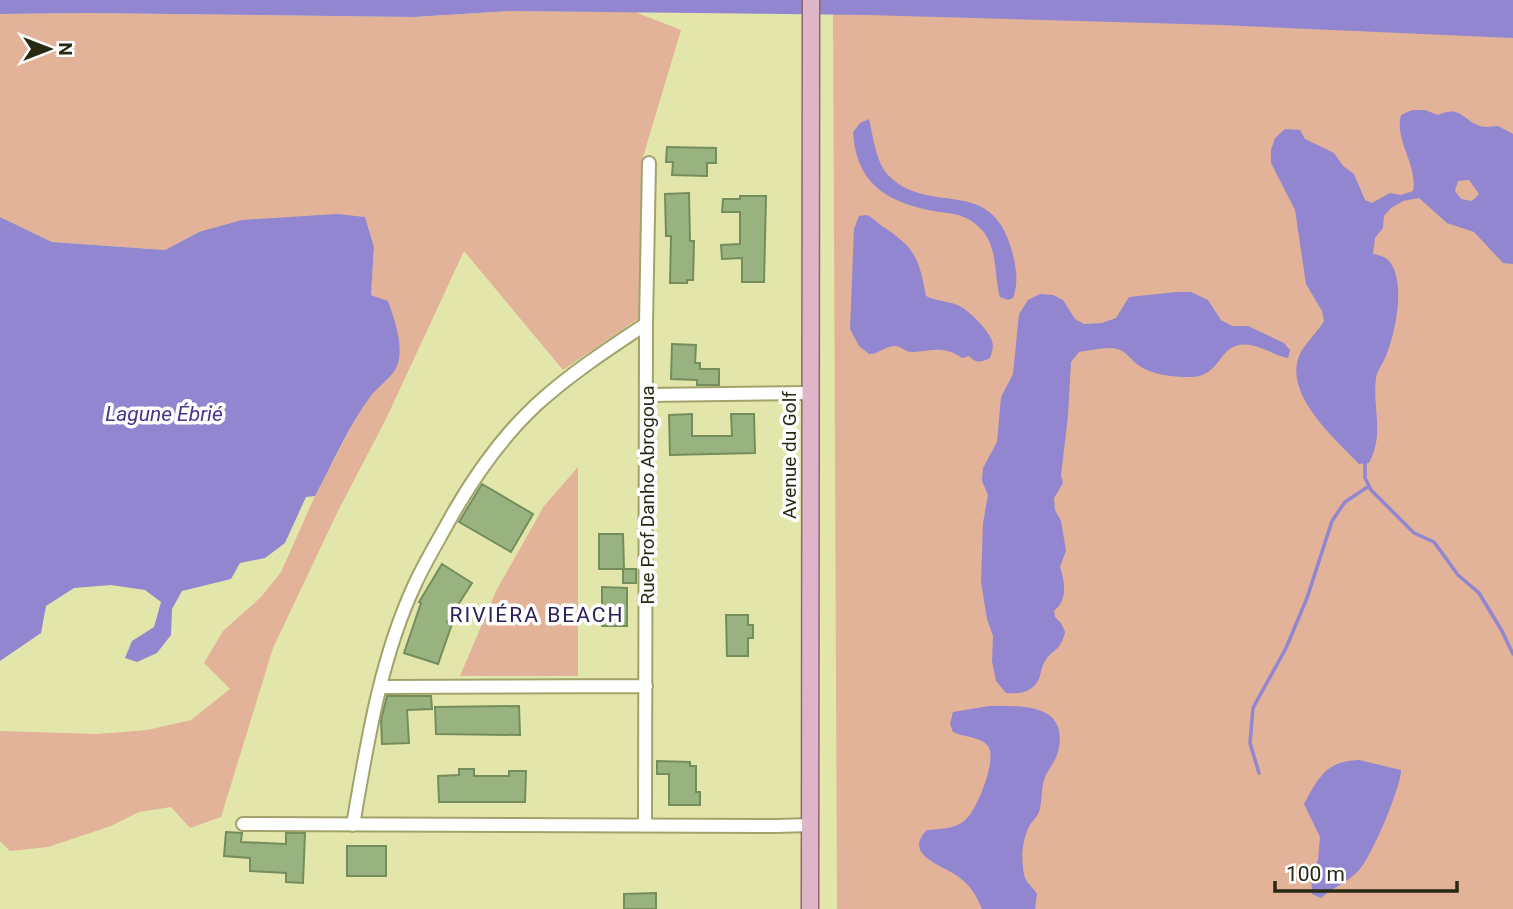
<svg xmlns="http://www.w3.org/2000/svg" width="1513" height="909" font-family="Roboto,sans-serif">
<rect width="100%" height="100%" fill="#e3e6aa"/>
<!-- green -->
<path fill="#e2b399" d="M1513,0V909H837L833,8Z
M510,11L635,12L681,30L643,157L639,318L563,370L464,251L386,419L338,511L273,648L221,817L190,828L171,807L139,812L111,826L48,847L10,851L0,841V731L97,734L147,730L191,720L230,689L204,663L223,631L261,597L281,572L315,496L357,416L371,394L388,379L399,362V345L388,301L371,295L374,247L365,217L199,232L165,250L52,242L0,217V14L87,13L413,17Z
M578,467V676H460L496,591L544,506Z"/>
<!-- water -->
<path fill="#9186cf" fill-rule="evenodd" d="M0,0H1513V38L1220,25L867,15L510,11L413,17L87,13L0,14Z
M1412,110H1425L1438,115C1461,105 1461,119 1480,126C1487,128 1491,126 1497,126C1502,127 1508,132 1513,134V264L1503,263L1474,232L1447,223L1419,198L1403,201L1391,208L1384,216L1383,228L1375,238L1373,254C1378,255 1383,256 1387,259C1408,278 1395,336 1385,358C1382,365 1377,371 1376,378C1372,409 1385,433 1369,463L1359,464C1335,439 1284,395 1299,356C1304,344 1317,333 1324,321L1322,311L1306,284L1295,210L1271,163V150L1275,138L1285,129L1300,130L1305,139L1334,153L1343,166L1354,174L1365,200L1372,203L1390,193L1401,195L1413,191C1418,165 1394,140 1401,115ZM1469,180L1479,194L1472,201L1461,199L1455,191L1458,181Z
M869,119C873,136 876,162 888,175C930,218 991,173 1012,251C1016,266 1019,282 1013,298L1008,300L1000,297C994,276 998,248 982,230C964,211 951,215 928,210C882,200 856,180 853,132L860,123Z
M337,214L365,217L374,247L371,295L388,301C394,318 402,340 399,359C397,375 379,385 370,397C348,427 333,463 315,496L306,497L285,543L265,558L240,563L231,579L182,591L172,609L171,635L157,653L137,662L125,658L132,641L154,627L161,602L145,590L111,585L74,588L46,606L41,633L0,661V217L52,242L165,250L199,232L242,220Z
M867,215C875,219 878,224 885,228C916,249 919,259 926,296C938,302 953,301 963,308C972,314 989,331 992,341C994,347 992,352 990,358C982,362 976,364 969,356L962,358C944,345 932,351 912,352C906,352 901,347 896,346C885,346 879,354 869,354L859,346L850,329L854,229L859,216Z
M1176,292H1191L1208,300L1221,320L1232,326H1248L1284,343L1290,350L1288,358C1272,355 1253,340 1236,346C1218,351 1218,378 1189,377C1172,377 1152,375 1138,365C1130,359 1126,351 1117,349C1106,346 1090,351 1079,352L1071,362L1068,416L1061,475L1063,483L1054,498L1055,510L1061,521L1066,551L1060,567C1065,582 1068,600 1054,611L1055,617L1061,623L1065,632C1061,652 1051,649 1044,663C1041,668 1041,674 1039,679C1032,693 1020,694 1006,693L996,681L992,661L993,636L987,619L981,582L983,523L988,495L982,481L983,468L997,442L1001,397L1013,374L1019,314L1028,300L1040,294L1053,295L1063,300L1075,319L1084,324L1102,323L1116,318L1129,297Z
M989,706C1021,706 1070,703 1058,752C1055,763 1047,770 1044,780C1041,791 1042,802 1039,812C1037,817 1032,821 1030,825C1023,837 1021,854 1023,867C1024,883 1030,883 1037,894L1035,909H982C977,897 971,886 960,878C946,866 901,856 927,830C940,829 954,829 964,821C976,813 998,759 988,746C982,737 963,737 953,732L950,724L953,712Z
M1359,760L1401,770C1401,788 1372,855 1360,869C1349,882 1333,887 1321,898L1312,894L1311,873L1318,860L1320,837L1304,804C1319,777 1326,761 1359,760Z"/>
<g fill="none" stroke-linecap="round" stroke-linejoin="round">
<!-- stream -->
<path stroke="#9186cf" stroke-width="3.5" d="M1365,464V478L1371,490L1414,533L1434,542L1458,575L1479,593L1502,631L1513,654
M1259,773L1250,743L1253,708L1286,648L1307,598L1332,521L1345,502L1369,486"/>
</g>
<!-- building -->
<path fill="#98b380" stroke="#748d5b" stroke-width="2" d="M667,147L716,148V163H707V176L672,175L673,162H666Z
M689,193L690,241H694L693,280H687V283H670L671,236H666L665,194Z
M740,196H766L764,282H742V258L722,259L721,245L740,244V212H722L723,199H740Z
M672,344L696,345L695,363H700V369H719V385H697V380L671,379Z
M692,414V436H732L731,414H754L755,453L670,455L669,415Z
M482,484L533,514L511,552L459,522Z
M599,534H623L624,569H599Z
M442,564L472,583L447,622L452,624L438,664L404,653L421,603L419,602Z
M623,569H636V583H623Z
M602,587L627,588V626H602Z
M726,615H748V625H753V638H748V656H727Z
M387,696H431L432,709L407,710L409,743L382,744L381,720Z
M519,706L520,735L436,734L435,707Z
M657,761L690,762V766H696V792H700V805H669V774H657Z
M459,769H474V776H509V771H526L525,802H439L438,776L459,775Z
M226,832L242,833L241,842L286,844V833H305L303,883L286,882V873L250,871V858L224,856Z
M347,846H386V876H347Z
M656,893V909H624V894Z"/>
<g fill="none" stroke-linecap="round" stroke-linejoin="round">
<defs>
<path id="minor" d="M647,395L810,393
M380,687L646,686
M243,824L776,826L811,825
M353,825C367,744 380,659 415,584C425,562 438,541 450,519C473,478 501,438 536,405C570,374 608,349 646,324
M645,826L646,324L649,163"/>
<path id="major" d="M810,909L811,0"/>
</defs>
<!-- minor casing -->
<use href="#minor" stroke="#a1a36a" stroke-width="16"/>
<!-- major casing -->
<use href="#major" stroke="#916572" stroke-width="19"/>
<!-- minor -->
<use href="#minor" stroke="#fff" stroke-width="12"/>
<!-- major -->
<use href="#major" stroke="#dfb6c9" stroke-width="16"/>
</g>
<g text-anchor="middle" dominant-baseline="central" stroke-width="7" stroke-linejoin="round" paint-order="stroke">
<!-- street labels -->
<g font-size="19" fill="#282912" stroke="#fff">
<text transform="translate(789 455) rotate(-90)">Avenue du Golf</text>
<text transform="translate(647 495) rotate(-90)">Rue Prof Danho Abrogoua</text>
</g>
<!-- water labels -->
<g font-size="21" font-style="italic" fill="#49338a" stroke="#fff">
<text x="164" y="414">Lagune Ébrié</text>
</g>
<!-- neighbourhood labels -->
<g font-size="21" letter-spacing="2" fill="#2f205a" stroke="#fff">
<text x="537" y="615">RIVIÉRA BEACH</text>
</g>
</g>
<!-- north arrow -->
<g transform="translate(49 49) rotate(90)" stroke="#ffffff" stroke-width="5" paint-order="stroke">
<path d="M0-5L12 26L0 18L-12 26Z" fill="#282912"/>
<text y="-10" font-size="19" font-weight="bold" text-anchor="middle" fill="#282912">N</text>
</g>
<!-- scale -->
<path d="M1275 881v10h182v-10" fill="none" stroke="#282912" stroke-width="3.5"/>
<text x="1286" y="881" font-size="21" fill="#282912" stroke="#ffffff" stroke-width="5" paint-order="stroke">100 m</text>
</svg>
